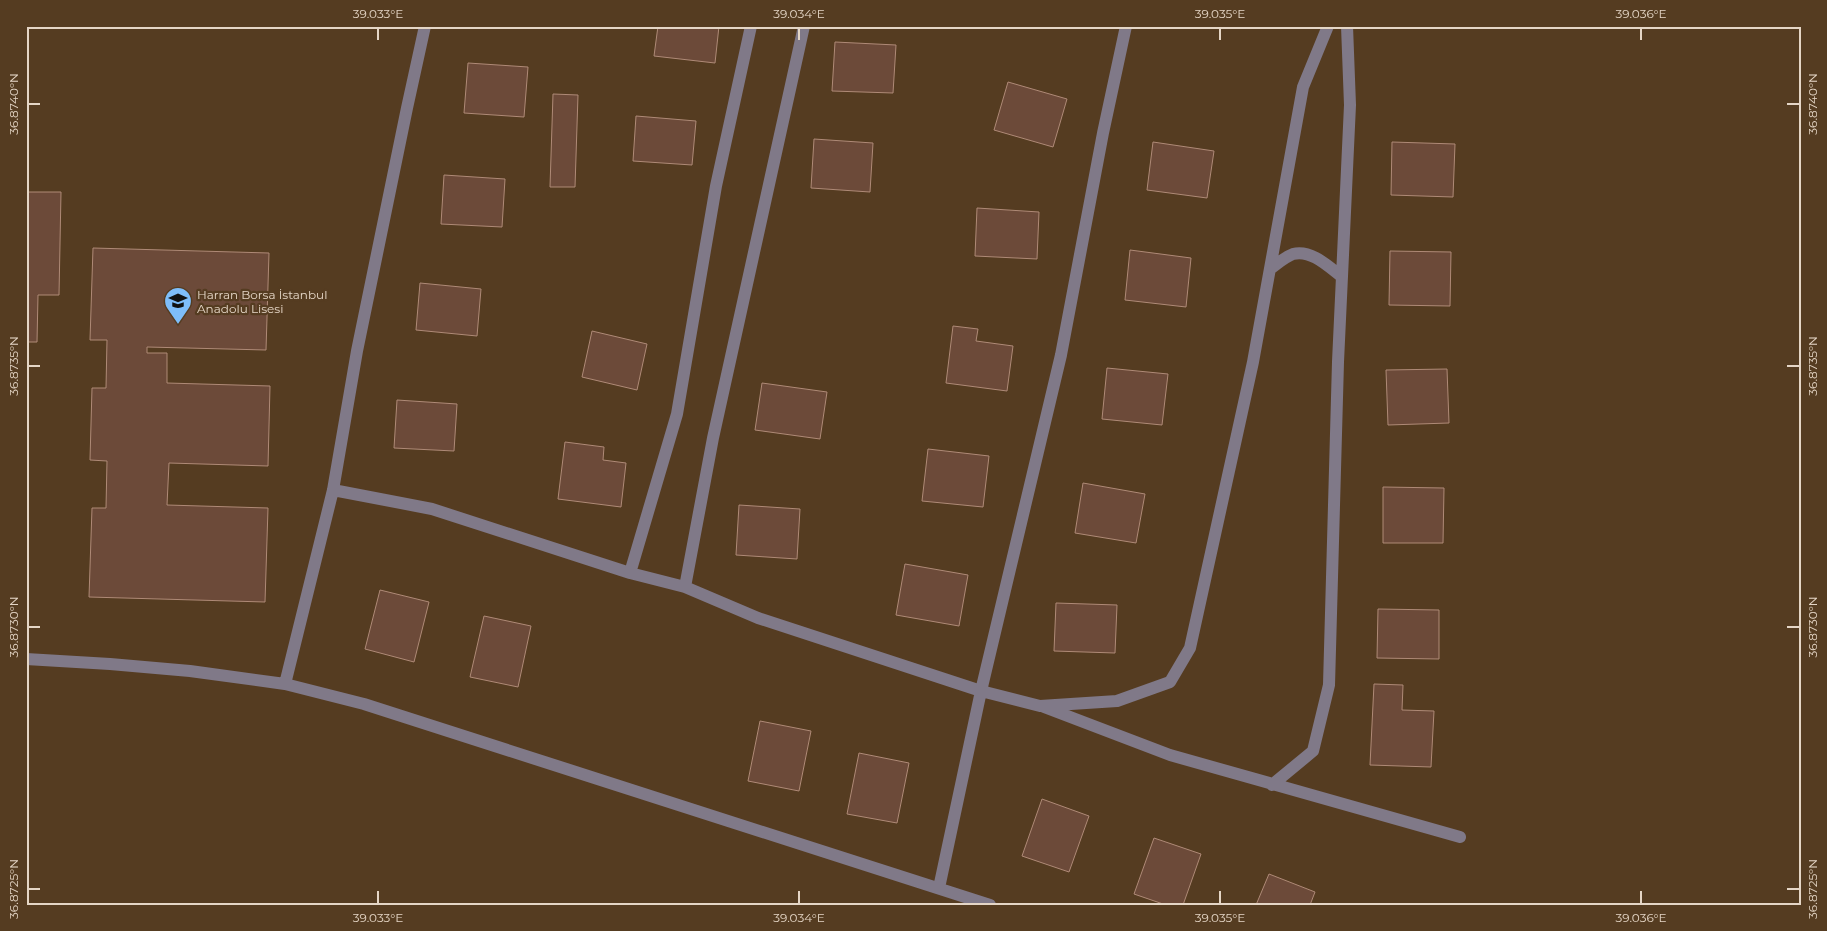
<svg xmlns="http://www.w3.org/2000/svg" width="1827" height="931" font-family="Montserrat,sans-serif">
<rect width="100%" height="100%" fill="#553c21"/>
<!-- building -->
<path fill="#6c4a39" stroke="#af8a77" d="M658,26H719L715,63L654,56Z
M835,42L896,45L893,93L832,91Z
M468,63L528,67L524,117L464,113Z
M1008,82L1067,99L1053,147L994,130Z
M553,94L578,95L575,187H550Z
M636,116L696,121L692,165L633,161Z
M814,139L873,143L870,192L811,188Z
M1153,142L1214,151L1207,198L1147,190Z
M1392,142L1455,144L1453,197L1391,195Z
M444,175L505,179L502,227L441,224Z
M26,192H61L59,295H38L37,342H26Z
M977,208L1039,212L1037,259L975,256Z
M93,248L269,253L266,350L147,347V353H167V383L270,386L268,466L169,463L167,505L268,508L265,602L89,597L92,508H106L107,461L90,460L92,388H106L107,340H90Z
M1130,250L1191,258L1186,307L1125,300Z
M1390,251L1451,252L1450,306L1389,305Z
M420,283L481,289L477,336L416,330Z
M953,326L978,329L976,341L1013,346L1007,391L946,383Z
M592,331L647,344L637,390L582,377Z
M1107,368L1168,374L1162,425L1102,419Z
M1447,369L1449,423L1388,425L1386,370Z
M762,383L827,392L820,439L755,430Z
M397,400L457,404L454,451L394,448Z
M565,442L604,447L603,460L626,463L621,507L558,499Z
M928,449L989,456L983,507L922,501Z
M1083,483L1145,494L1136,543L1075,533Z
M1383,487L1444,488L1443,543H1383Z
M739,505L800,509L797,559L736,555Z
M905,564L968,575L959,626L896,615Z
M380,590L429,602L414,662L365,649Z
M1056,603L1117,605L1115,653L1054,651Z
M1378,609L1439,610V659L1377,658Z
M484,616L531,626L518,687L470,677Z
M1374,684L1403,685L1402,710L1434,711L1431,767L1370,765Z
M760,721L811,731L799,791L748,781Z
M859,753L909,763L897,823L847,814Z
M1042,799L1089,816L1069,872L1022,856Z
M1154,838L1201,854L1183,905H1166L1134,894Z
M1269,874L1315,892L1310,905H1256Z"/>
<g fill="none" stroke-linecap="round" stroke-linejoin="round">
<!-- minor -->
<path stroke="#807988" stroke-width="12" d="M1270,269C1277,264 1285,257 1293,254C1311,249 1329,267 1342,277
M333,490L432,509L630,573L685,587L758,618L981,691L1040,706L1117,701L1170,682L1190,648L1253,362L1303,87L1328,26
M630,573L677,414L716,186L751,26
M685,587L713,438L804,26
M26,659L110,664L190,671L285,684L364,704L990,905
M285,684L333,490L357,351L407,108L425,26
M1044,707L1170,755L1460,837
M1272,785L1313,751L1329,685L1338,362L1350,105L1347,26
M939,888L981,691L1061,355L1103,133L1126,26"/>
</g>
<!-- ticks -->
<path fill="none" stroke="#e5d6c6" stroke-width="2" d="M378,28V40M799,28V40M1220,28V40M1641,28V40M28,104H40M1787,104H1800M28,366H40M1787,366H1800M28,627H40M1787,627H1800M28,889H40M1787,889H1800M378,891V904M799,891V904M1220,891V904M1641,891V904"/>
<!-- icons -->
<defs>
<symbol id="school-pin" viewBox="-11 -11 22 30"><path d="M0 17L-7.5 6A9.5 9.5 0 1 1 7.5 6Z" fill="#7ebdf9" stroke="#553c21"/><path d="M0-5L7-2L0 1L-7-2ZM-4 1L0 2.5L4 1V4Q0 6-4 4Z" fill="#111"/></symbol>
</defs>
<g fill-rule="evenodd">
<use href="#school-pin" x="162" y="285" width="32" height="43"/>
</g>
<g text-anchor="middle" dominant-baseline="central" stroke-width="4.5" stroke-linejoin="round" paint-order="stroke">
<!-- poi labels -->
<g font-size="12" fill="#e5d6c6" stroke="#553c21" text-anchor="start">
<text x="197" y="294">Harran Borsa İstanbul<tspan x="197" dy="14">Anadolu Lisesi</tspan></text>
</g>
</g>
<!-- border -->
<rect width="1827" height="931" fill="none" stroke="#553c21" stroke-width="55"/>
<rect x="28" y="28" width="1772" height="876" fill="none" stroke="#e5d6c6" stroke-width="2"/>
<g font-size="12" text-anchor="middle" fill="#e5d6c6">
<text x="378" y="18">39.033°E</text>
<text x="799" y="18">39.034°E</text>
<text x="1220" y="18">39.035°E</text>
<text x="1641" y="18">39.036°E</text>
<text transform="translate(14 104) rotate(-90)" y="4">36.8740°N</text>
<text transform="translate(1813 104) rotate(-90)" y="4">36.8740°N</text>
<text transform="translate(14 366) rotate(-90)" y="4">36.8735°N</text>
<text transform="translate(1813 366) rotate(-90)" y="4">36.8735°N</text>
<text transform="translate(14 627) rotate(-90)" y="4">36.8730°N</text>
<text transform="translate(1813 627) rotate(-90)" y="4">36.8730°N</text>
<text transform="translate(14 889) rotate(-90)" y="4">36.8725°N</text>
<text transform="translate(1813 889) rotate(-90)" y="4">36.8725°N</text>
<text x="378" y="922">39.033°E</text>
<text x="799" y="922">39.034°E</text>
<text x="1220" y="922">39.035°E</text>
<text x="1641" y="922">39.036°E</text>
</g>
</svg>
